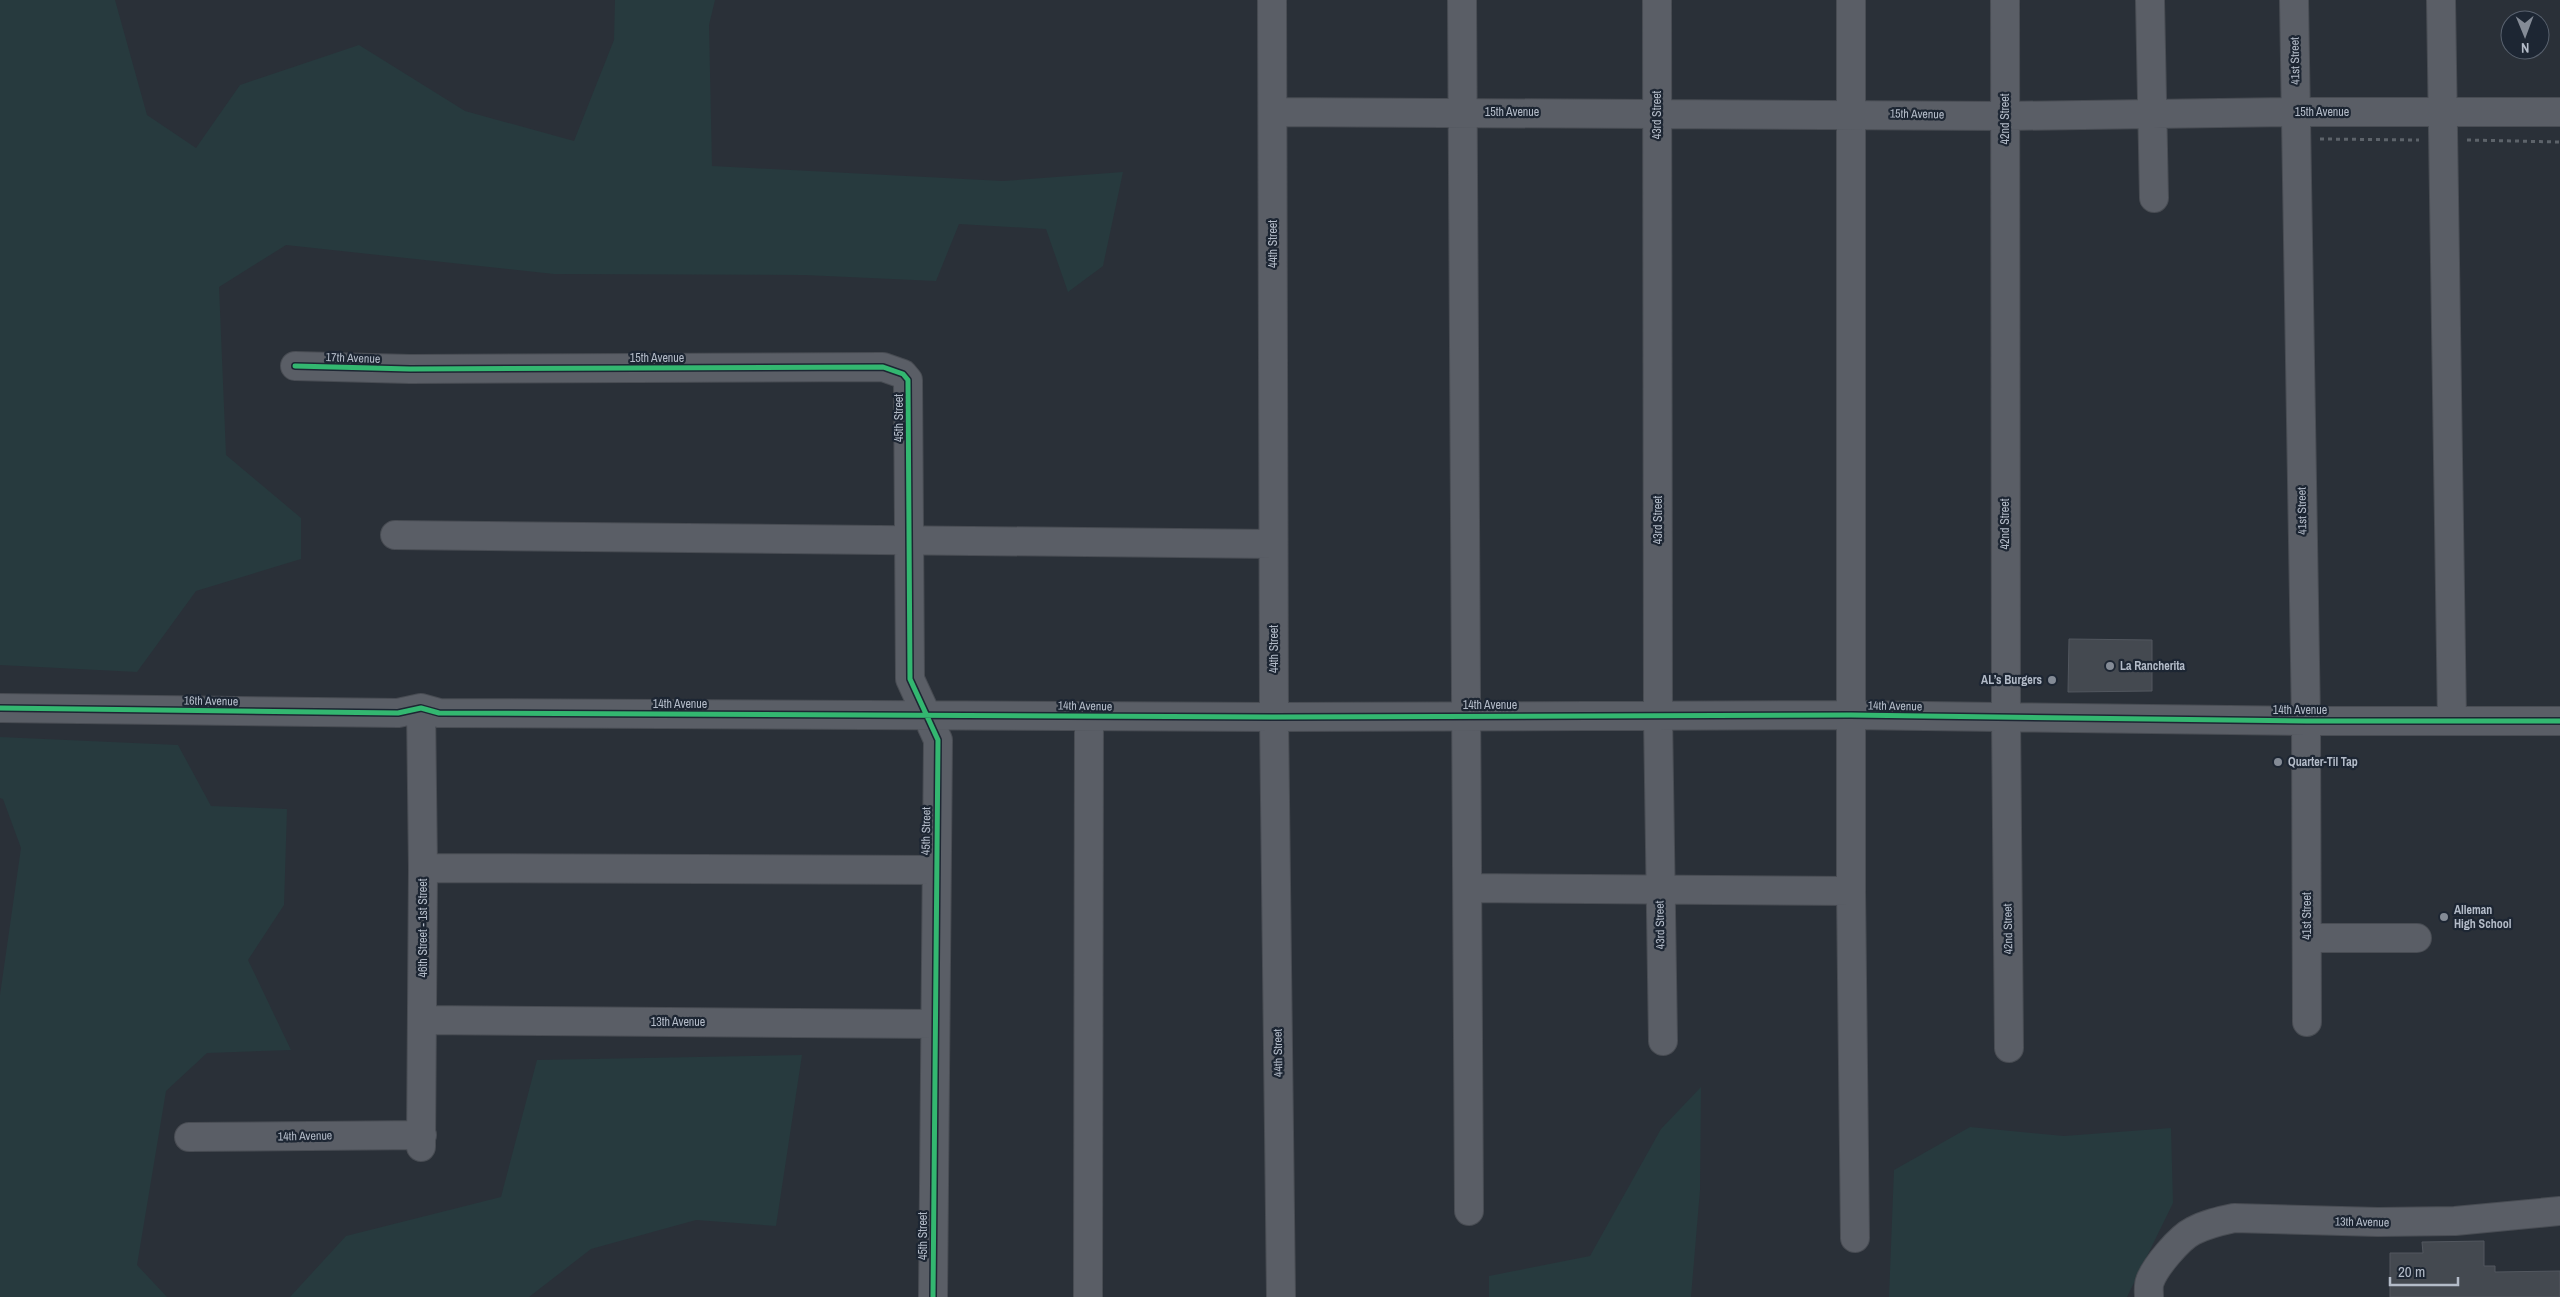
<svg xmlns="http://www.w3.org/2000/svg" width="2560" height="1297" font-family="'Archivo Narrow',sans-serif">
<rect width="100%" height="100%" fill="#2a3038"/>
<!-- green -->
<path fill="#273a3e" d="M0,0H115L147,115L196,148L240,85L359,45L465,111L574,141L614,40L615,0H715L709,25L712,166L1003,181L1123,172L1103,266L1068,292L1046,229L959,224L936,281L804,275L554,274L286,245L219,287L226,455L301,518V559L196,591L137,672L0,665Z
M0,737L178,745L211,806L287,809L284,905L248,960L291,1050L207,1053L166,1091L137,1265L167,1297H0V995L21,848L3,799L0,798Z
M802,1055L776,1226L696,1220L591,1249L529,1297H290L346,1236L501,1197L537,1060Z
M1701,1087L1700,1190L1691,1297H1489V1276L1590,1256L1661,1129Z
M1970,1127L2064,1136L2171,1128L2173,1203L2127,1297H1889L1894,1170Z"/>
<!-- building -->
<path fill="#444950" stroke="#52575f" d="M2069,639L2152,640V691L2068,692Z
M2484,1241V1266H2495V1272L2560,1271V1297H2390V1253H2423L2422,1242Z"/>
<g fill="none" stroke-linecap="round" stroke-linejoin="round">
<defs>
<path id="minor" d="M1272,0L1274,717L1281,1297
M1462,0L1469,1211
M1657,0L1658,717L1663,1041
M1851,0V891L1855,1238
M2005,0L2006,717L2009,1048
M2150,0L2154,198
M2294,0L2306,721L2307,1022
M2441,0L2452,721
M1273,112L2005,116L2295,112H2560
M295,366L410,369L883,367L903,374L908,380L910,679L938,740L933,1297
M395,535L1273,544
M0,708L398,713L421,708L439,713L1274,717L1851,715L2306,721H2560
M421,708L423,868L421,1147
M423,868L935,870
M1468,888L1851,891
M2307,938H2417
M423,1020L934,1024
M189,1137L422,1135
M1088,1297L1089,716
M2149,1297C2149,1292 2148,1286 2150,1281C2155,1267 2179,1238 2193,1231C2206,1224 2220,1221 2234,1218L2378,1222L2455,1221L2560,1211"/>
</defs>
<!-- minor casing -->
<use href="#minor" stroke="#484c53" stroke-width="30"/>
<!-- path -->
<path stroke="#5d636a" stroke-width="3" stroke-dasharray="4 4" stroke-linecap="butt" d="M2320,139L2419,140
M2467,140L2560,142"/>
<!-- minor -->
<use href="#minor" stroke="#5a5e66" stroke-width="28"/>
<defs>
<path id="cycleway" d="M295,366L410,369L883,367L903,374L908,380L910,679L938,740L933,1297
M0,708L398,713L421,708L439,713L1274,717L1851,715L2306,721H2560"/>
</defs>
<!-- cycleway casing -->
<use href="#cycleway" stroke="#1d2633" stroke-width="8"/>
<!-- cycleway -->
<use href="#cycleway" stroke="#33b770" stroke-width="5"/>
</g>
<!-- markers -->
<g fill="#848b96" stroke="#1d2633" stroke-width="2">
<circle cx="2110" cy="666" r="5"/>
<circle cx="2052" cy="680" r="5"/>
<circle cx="2278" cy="762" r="5"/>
<circle cx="2444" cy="917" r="5"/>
</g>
<g text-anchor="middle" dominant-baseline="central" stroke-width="4.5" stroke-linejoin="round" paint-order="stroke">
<!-- street labels -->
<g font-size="12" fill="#b4bcc9" stroke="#1d2633">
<text transform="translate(2295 61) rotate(-91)">41st Street</text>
<text x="1512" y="112">15th Avenue</text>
<text x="2322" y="112">15th Avenue</text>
<text transform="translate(1917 114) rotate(1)">15th Avenue</text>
<text transform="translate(1657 115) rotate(-90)">43rd Street</text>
<text transform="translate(2005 119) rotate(-90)">42nd Street</text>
<text transform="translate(1273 244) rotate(-90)">44th Street</text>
<text transform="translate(353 358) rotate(2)">17th Avenue</text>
<text x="657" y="358">15th Avenue</text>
<text transform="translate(899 418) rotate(-90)">45th Street</text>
<text transform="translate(2302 511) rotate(-91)">41st Street</text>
<text transform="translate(1658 520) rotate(-90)">43rd Street</text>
<text transform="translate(2005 524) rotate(-90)">42nd Street</text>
<text transform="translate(1274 649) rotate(-90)">44th Street</text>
<text transform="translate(211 701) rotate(1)">16th Avenue</text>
<text x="680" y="704">14th Avenue</text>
<text x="1490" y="705">14th Avenue</text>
<text transform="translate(1085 706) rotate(1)">14th Avenue</text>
<text transform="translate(1895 706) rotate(1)">14th Avenue</text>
<text x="2300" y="710">14th Avenue</text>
<text transform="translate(926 831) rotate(-89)">45th Street</text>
<text transform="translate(2307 916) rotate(-90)">41st Street</text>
<text transform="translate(1660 925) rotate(-91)">43rd Street</text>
<text transform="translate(423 928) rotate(-90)">46th Street - 1st Street</text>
<text transform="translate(2008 929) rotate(-91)">42nd Street</text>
<text x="678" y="1022">13th Avenue</text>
<text transform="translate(1278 1053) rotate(-91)">44th Street</text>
<text transform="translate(305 1136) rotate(-1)">14th Avenue</text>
<text transform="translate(2362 1222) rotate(1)">13th Avenue</text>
<text transform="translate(923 1236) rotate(-90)">45th Street</text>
</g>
<!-- poi labels -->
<g font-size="12" font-weight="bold" fill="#b4bcc9" stroke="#1d2633" text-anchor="start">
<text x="2120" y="666">La Rancherita</text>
<text x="2042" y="680" text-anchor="end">AL’s Burgers</text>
<text x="2288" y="762">Quarter-Til Tap</text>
<text x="2454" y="910">Alleman<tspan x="2454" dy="14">High School</tspan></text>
</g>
</g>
<!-- north arrow -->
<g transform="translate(2525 35) rotate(179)"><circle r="24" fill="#1d2633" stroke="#59626f"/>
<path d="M0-4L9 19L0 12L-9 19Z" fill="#848b96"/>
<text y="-8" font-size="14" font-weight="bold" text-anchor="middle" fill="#b4bcc9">N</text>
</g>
<!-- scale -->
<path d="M2390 1277v8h68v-8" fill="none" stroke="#b4bcc9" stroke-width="2.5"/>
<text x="2398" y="1277" font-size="15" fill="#b4bcc9" stroke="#1d2633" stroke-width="4" paint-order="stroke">20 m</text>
</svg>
